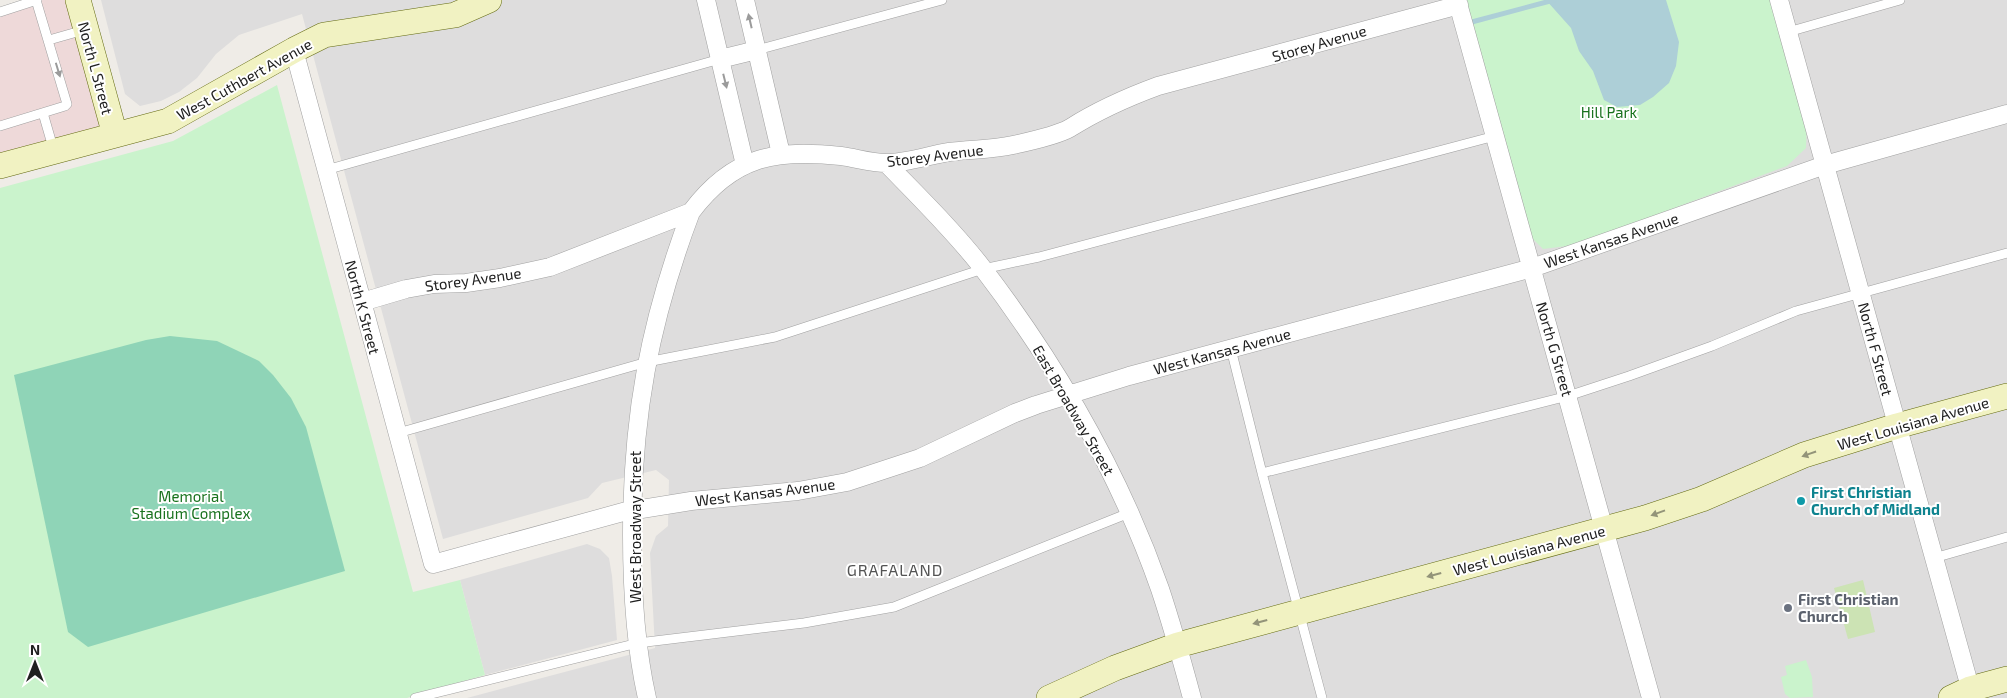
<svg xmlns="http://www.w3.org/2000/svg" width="2007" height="698" font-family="'Exo 2',sans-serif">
<rect width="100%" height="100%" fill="#efece7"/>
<!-- residential -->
<path fill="#dedddd" d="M101,0H2007V698H467L655,648L650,553L656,536L668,526L669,480L656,470L602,483L588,498L443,539L302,14L239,35L216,54L197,78L179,92L161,101L140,106L125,94Z
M587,544L600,549L609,558L612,576L617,640L485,675L460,580Z"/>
<!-- commercial -->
<path fill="#eed9d9" d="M42,0H79L115,133L0,164V14Z"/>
<!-- grass -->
<path fill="#cce3b4" d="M1863,580L1875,632L1848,639L1834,588Z"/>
<!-- park -->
<path fill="#caf3cc" d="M1462,0H1774L1807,119L1806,148L1787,166L1575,245L1543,249L1520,226Z
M277,85L413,592L460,580L485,675L407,698H0V188L173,141Z
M1806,660L1812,677L1813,697L1790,698L1785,694L1781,677L1787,675L1785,666Z"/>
<!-- pitch -->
<path fill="#8fd4b7" d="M170,336L217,341L259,361L273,375L291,398L306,427L345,571L88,647L68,632L14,375L146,340Z"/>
<!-- water -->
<path fill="#adcfd7" d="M1546,0H1666L1679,42L1676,66L1669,83L1653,97L1640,105L1617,107L1604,100L1593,71L1579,51L1571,28Z"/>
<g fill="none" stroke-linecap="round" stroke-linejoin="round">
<!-- stream -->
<path stroke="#adcfd7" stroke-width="5" d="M1468,23L1554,0"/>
<defs>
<path id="lane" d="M0,12L37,0
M1788,32L1900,0
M49,40L84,30
M757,50L942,0
M43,113L54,151
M0,126L65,106L67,104L36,0
M326,170L720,59
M1231,349L1262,473L1568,396L1629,376L1712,346L1796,311L2007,253
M398,433L647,362L775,337L983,269L1039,257L1495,136
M1262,473L1322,698
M1934,558L2007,537
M415,698L638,643L804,623L894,607L1129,513"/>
<path id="street" d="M706,0L745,165
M745,0L781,154
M1457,0L1651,698
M1779,0L1973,698
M294,50L433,564L623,512L691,501L798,491L847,482L920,458L1015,413L1036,405L1129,376L1532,268L1825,165L2007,114
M720,59L757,50
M886,163C918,196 952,229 981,266C1056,364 1119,472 1160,589C1172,625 1182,661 1192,698
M362,302L406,289L434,284L466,283L500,278L550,267L691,212C733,156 775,149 841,156C856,158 871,163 886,163C907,163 929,155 949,152C970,149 991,150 1013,145C1027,142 1058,135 1070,128C1097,111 1128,97 1158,86L1459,5
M647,698C635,645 632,590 632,535C632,417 649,323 691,212"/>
<path id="secondary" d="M78,0L115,135
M0,166L168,121L294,50L324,35L455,15L489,0
M1049,698L1115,668L1178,645L1645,518L1702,499L1804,455L1897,426L2007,396
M1951,698L1970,689L2007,679"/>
</defs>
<!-- lane casing -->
<use href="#lane" stroke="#a1a1a1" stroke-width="10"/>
<!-- street casing -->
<use href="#street" stroke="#a1a1a1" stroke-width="19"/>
<!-- secondary casing -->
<use href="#secondary" stroke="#646b13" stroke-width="26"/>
<!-- lane -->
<use href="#lane" stroke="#fff" stroke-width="9"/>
<!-- street -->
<use href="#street" stroke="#fff" stroke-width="18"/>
<!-- secondary -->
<use href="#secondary" stroke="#f1f2c2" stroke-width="25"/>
</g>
<!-- one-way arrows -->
<defs><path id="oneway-solid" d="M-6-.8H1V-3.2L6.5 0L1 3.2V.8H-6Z" transform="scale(1.25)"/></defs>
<g fill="#9b9b9b">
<use href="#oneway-solid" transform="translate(750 21) rotate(-103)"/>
<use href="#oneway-solid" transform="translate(58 70) rotate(73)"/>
<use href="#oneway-solid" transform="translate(725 81) rotate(76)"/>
</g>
<g fill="#939479">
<use href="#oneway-solid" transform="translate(1809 454) rotate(161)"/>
<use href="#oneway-solid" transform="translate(1658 513) rotate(160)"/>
<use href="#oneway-solid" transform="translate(1434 575) rotate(165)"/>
<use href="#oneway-solid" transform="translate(1260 622) rotate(165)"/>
</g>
<!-- markers -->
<circle fill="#0f9aa8" stroke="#fff" stroke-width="2" cx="1801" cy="501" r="5"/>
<circle fill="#6b7280" stroke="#fff" stroke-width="2" cx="1788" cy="608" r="5"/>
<g text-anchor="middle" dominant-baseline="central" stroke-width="4" stroke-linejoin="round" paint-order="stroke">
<!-- street labels -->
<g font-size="15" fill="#202020" stroke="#fff">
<text transform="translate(1319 43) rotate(-16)">Storey Avenue</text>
<text transform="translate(96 68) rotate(75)">North L Street</text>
<text transform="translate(244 79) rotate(-29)">West Cuthbert Avenue</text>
<text transform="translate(935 155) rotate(-7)">Storey Avenue</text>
<text transform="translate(1611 240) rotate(-19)">West Kansas Avenue</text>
<text transform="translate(473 279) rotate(-8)">Storey Avenue</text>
<text transform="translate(363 307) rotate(75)">North K Street</text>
<text transform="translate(1555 349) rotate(74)">North G Street</text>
<text transform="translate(1876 349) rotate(75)">North F Street</text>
<text transform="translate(1222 351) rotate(-15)">West Kansas Avenue</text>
<text transform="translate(1074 410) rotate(60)">East Broadway Street</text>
<text transform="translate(1913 423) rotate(-16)">West Louisiana Avenue</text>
<text transform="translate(765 492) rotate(-7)">West Kansas Avenue</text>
<text transform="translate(635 527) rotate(-90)">West Broadway Street</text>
<text transform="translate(1529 550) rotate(-15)">West Louisiana Avenue</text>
</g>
<!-- park labels -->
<g font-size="15" fill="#19721e" stroke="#fff">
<text x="1609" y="112">Hill Park</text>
<text x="191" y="496">Memorial<tspan x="191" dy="17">Stadium Complex</tspan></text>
</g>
<!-- culture labels -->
<g font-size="15" font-weight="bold" fill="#0d838f" stroke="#fff" text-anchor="start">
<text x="1811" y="492">First Christian<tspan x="1811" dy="17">Church of Midland</tspan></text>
</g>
<!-- worship labels -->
<g font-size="15" font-weight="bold" fill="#5b616d" stroke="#fff" text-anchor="start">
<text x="1798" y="599">First Christian<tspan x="1798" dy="17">Church</tspan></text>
</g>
<!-- neighbourhood labels -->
<g font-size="16" letter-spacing="1" fill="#535353" stroke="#fff">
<text x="895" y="569">GRAFALAND</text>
</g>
</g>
<!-- north arrow -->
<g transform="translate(35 663)" stroke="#ffffff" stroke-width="4" paint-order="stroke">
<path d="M0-4L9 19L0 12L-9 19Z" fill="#202020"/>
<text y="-8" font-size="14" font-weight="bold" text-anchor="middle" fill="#202020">N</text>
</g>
</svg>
